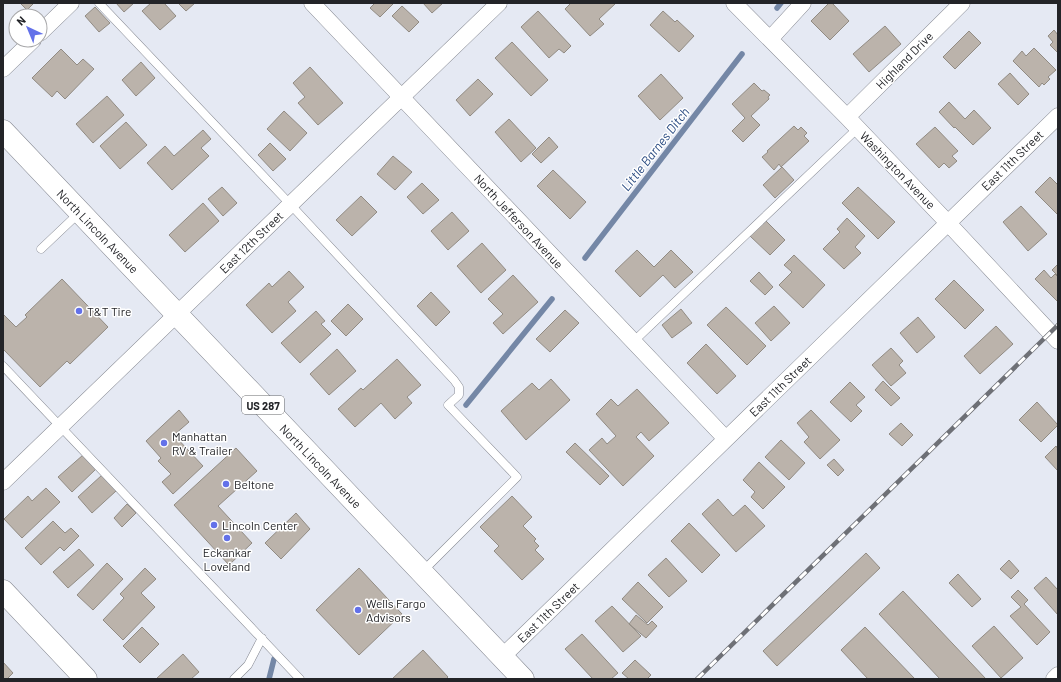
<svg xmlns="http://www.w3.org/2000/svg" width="1061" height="682" font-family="Barlow,sans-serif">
<rect width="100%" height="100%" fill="#e5e9f3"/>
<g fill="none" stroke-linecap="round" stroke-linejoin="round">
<!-- stream -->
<path stroke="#7487a6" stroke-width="5.5" d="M777,8L781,3
M585,258L742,54
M466,405L552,299
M269,679L274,659"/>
</g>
<!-- building -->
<path fill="#bbb3ab" stroke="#918b83" d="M20,3H34L27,10Z
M116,3H134L124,12Z
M151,3H164L176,16L160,30L142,11Z
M178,3H195L186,11Z
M375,3H394L380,17L370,8Z
M423,3H443L432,13Z
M571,3H616L599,19L604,24L590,36L565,9Z
M829,3H832L849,21L830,40L811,21Z
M402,6L419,22L409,32L392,16Z
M95,7L110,23L99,32L85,16Z
M538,11L571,46L564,53L559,49L549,58L521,27Z
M663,11L675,22L677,20L694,36L679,52L650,25Z
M885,26L901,44L869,72L853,54Z
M1054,30L1058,35V53L1050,45L1053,42L1048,36Z
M969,31L981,43L955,69L943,57Z
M512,42L548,80L531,96L495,58Z
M1034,48L1056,70L1048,77L1050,79L1044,85L1042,83L1039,87L1013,61L1022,51L1026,56Z
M61,49L77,65L83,59L94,69L65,99L57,91L52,97L32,78Z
M141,62L155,78L136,96L122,80Z
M310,67L343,103L318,125L298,103L305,97L293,83Z
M1010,73L1029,94L1018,105L998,84Z
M661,74L683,98L660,120L638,96Z
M478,79L493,94L470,116L456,100Z
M754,83L762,91L764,90L770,95L768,97L769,99L751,116L760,125L743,142L732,131L745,118L732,104Z
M107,96L124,115L93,143L76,124Z
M949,102L965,119L974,110L991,128L973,145L955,127L954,128L939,112Z
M284,111L307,133L290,151L267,129Z
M509,119L536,148L521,162L495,132Z
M126,122L147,145L120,169L100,146Z
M794,126L798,130L801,127L807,133L804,136L809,141L781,167L779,164L774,170L762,157L768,152L767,151Z
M935,127L958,151L952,156L957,161L949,168L944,163L939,168L916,144Z
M203,130L211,139L201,148L209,156L172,190L147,163L165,146L174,156Z
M549,137L558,147L541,163L532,154Z
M270,143L286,159L273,171L258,155Z
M393,156L412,172L395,190L377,174Z
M782,167L794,180L775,198L763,185Z
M553,170L586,202L570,219L537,186Z
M1050,177L1058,185V215L1035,192Z
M422,183L439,200L423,214L407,197Z
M222,187L237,203L223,216L208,199Z
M858,187L895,222L878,239L842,203Z
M361,196L377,212L352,236L336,220Z
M203,203L219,221L185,252L169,235Z
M1021,206L1047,234L1028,251L1003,222Z
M452,212L469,231L448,250L431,231Z
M847,218L865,236L855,247L861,253L844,269L823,249L840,232L837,229Z
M765,220L785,240L770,255L750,236Z
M482,243L506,270L481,293L457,266Z
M637,250L654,267L671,250L693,272L675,288L663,275L640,297L615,271Z
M794,255L825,285L803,308L779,285L792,272L784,265Z
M1058,264V276L1052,270Z
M1044,270L1051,278L1055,274L1058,277V302L1035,279Z
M289,271L304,287L288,302L296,311L272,333L246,305L269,283L272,287Z
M759,272L773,287L765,295L750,281Z
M513,275L538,302L503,334L493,323L503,314L488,299Z
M62,279L108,327L70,364L67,361L40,387L3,349V314L16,327L27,317L25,315Z
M954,280L984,310L965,329L935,299Z
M431,292L450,312L436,326L417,306Z
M348,304L363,319L346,336L331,321Z
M774,306L790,323L771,341L755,323Z
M726,307L766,346L747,365L707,325Z
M681,309L692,323L672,338L662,325Z
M565,310L579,323L550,352L536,339Z
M316,311L325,321L321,324L331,334L300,363L281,343Z
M918,317L935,337L917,353L900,333Z
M996,326L1013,344L980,374L964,356Z
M706,344L736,376L717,394L687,363Z
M891,348L903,361L899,365L906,373L891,386L872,365Z
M337,349L356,371L329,395L310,374Z
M397,359L421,385L407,397L412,403L395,419L381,403L355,427L338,409L361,388L363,390Z
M551,379L570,400L526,440L501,411L532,383L539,390Z
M883,381L900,398L891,406L875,390Z
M850,382L865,397L856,405L862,411L851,422L830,402Z
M637,389L669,423L649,441L641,432L636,437L654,456L623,486L589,450L602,438L607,444L616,436L596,414L611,399L618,406Z
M1037,402L1058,425L1041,442L1019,420Z
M179,410L189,422L174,435L203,466L173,494L162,482L171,474L158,461L161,458L146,441Z
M811,410L840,440L820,459L804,442L809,437L797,423Z
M901,423L913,435L902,446L889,434Z
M781,440L805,463L789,480L765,457Z
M575,443L609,476L600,485L566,452Z
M1056,446L1058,449V471L1045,457Z
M236,448L257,471L218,506L252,543L229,565L174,505Z
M83,455L96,469L72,492L58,477Z
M834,459L844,470L838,476L827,465Z
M759,462L785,487L763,509L751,497L755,492L743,480Z
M102,475L116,491L92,513L78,497Z
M46,488L60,502L22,538L4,519L28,496L32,501Z
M512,496L532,517L523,526L536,539L534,541L539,546L535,550L544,559L522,580L494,551L499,546L480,527Z
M718,499L733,516L745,505L765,526L736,552L702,514Z
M127,504L136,513L122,527L114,518Z
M296,513L310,529L281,559L265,543Z
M53,521L65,533L71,528L79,536L64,551L60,547L41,565L25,548Z
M689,523L720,555L702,573L671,541Z
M79,549L94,565L68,588L53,572Z
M866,553L880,568L777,666L763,651Z
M666,558L687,581L669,597L648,575Z
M1009,560L1019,571L1011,579L1000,569Z
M107,563L123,579L93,610L77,595Z
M145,568L156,579L141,593L155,607L123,640L103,620L124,598L120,594Z
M359,568L402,614L359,655L316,610Z
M958,574L981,599L972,607L949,583Z
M1046,577L1058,590V615L1034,588Z
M638,582L663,607L647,623L622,599Z
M1018,590L1028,600L1024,604L1050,632L1037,645L1010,616L1021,607L1011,597Z
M903,591L986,679H940L879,614Z
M612,606L641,636L623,652L595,621Z
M636,615L648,625L652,621L657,626L646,638L629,624Z
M994,626L1023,658L1001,678L972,646Z
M142,627L159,644L140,663L123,646Z
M865,627L915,679H868L841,650Z
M582,634L618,673L611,679H593L565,649Z
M423,650L448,677L446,679H392Z
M183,654L199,672L191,679H156Z
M635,660L651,675L647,679H629L622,673Z
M3,662L13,673L7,679H3Z"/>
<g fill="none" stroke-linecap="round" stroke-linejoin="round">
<defs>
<path id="service" d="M99,3L290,204L454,380L459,387V395L448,405L517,477L422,572
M41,249L79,213
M633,342L858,128
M3,366L300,679
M234,679L248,665L262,638"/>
<path id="minor" d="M312,3L726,439
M734,3L847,117L948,223L1058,341
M40,33L71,3
M770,39L803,3
M3,69L33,40
M847,117L962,3
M3,482L499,3
M502,657L1058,116
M1054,679L1058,675"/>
<path id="trunk" d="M3,131L523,679
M3,591L86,679"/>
</defs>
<!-- service casing -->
<use href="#service" stroke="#858891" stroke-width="9"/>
<!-- minor casing -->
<use href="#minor" stroke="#858891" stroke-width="17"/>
<!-- trunk casing -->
<use href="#trunk" stroke="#858891" stroke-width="23"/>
<!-- service -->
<use href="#service" stroke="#fff" stroke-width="8"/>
<!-- minor -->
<use href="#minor" stroke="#fff" stroke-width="16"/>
<!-- trunk -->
<use href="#trunk" stroke="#fff" stroke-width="22"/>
<defs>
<path id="rail" d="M697,679L1058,325"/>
</defs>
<!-- rail casing -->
<use href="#rail" stroke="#6e7076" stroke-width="4.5"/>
<!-- rail -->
<use href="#rail" stroke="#fff" stroke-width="3" stroke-dasharray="9" stroke-linecap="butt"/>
</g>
<!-- markers -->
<g fill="#6371e9" stroke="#fff" stroke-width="1.5">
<circle cx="79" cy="311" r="4"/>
<circle cx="164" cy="443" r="4"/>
<circle cx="226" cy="484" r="4"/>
<circle cx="214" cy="525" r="4"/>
<circle cx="227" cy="538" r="4"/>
<circle cx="358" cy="610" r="4"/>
</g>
<g text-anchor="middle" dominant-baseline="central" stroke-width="3" stroke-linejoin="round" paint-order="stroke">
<!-- shield labels -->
<rect fill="#fff" stroke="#656668" stroke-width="1" x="242" y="396" width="42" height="18" rx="3"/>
<g font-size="11" font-weight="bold" fill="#232428">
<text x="263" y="405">US 287</text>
</g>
<!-- street labels -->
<g font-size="12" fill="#232428" stroke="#fff">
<text transform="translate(904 60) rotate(-45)">Highland Drive</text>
<text transform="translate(1012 160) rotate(-44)">East 11th Street</text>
<text transform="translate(898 170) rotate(46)">Washington Avenue</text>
<text transform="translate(519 221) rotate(47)">North Jefferson Avenue</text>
<text transform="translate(98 231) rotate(46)">North Lincoln Avenue</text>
<text transform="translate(251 242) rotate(-44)">East 12th Street</text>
<text transform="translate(780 386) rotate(-44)">East 11th Street</text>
<text transform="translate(321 466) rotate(46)">North Lincoln Avenue</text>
<text transform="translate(548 612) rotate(-44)">East 11th Street</text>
</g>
<!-- poi labels -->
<g font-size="12" fill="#232428" stroke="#fff" text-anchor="start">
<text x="87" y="311">T&amp;T Tire</text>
<text x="172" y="436">Manhattan<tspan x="172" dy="14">RV &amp; Trailer</tspan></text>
<text x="234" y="484">Beltone</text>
<text x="222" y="525">Lincoln Center</text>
<text x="227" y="552" text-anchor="middle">Eckankar<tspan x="227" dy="14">Loveland</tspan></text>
<text x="366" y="603">Wells Fargo<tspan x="366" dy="14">Advisors</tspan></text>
</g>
<!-- water labels -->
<g font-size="13" font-style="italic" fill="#294a81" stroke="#fff">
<text transform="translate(655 149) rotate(-52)">Little Barnes Ditch</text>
</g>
</g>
<!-- border -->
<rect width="1061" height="682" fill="none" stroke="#232428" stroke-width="8"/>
<!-- north arrow -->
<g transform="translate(28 28) rotate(316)"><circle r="19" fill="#ffffff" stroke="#a7a7a9"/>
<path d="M0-3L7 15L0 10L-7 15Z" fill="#6371e9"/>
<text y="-6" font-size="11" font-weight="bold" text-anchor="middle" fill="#232428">N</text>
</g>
</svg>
